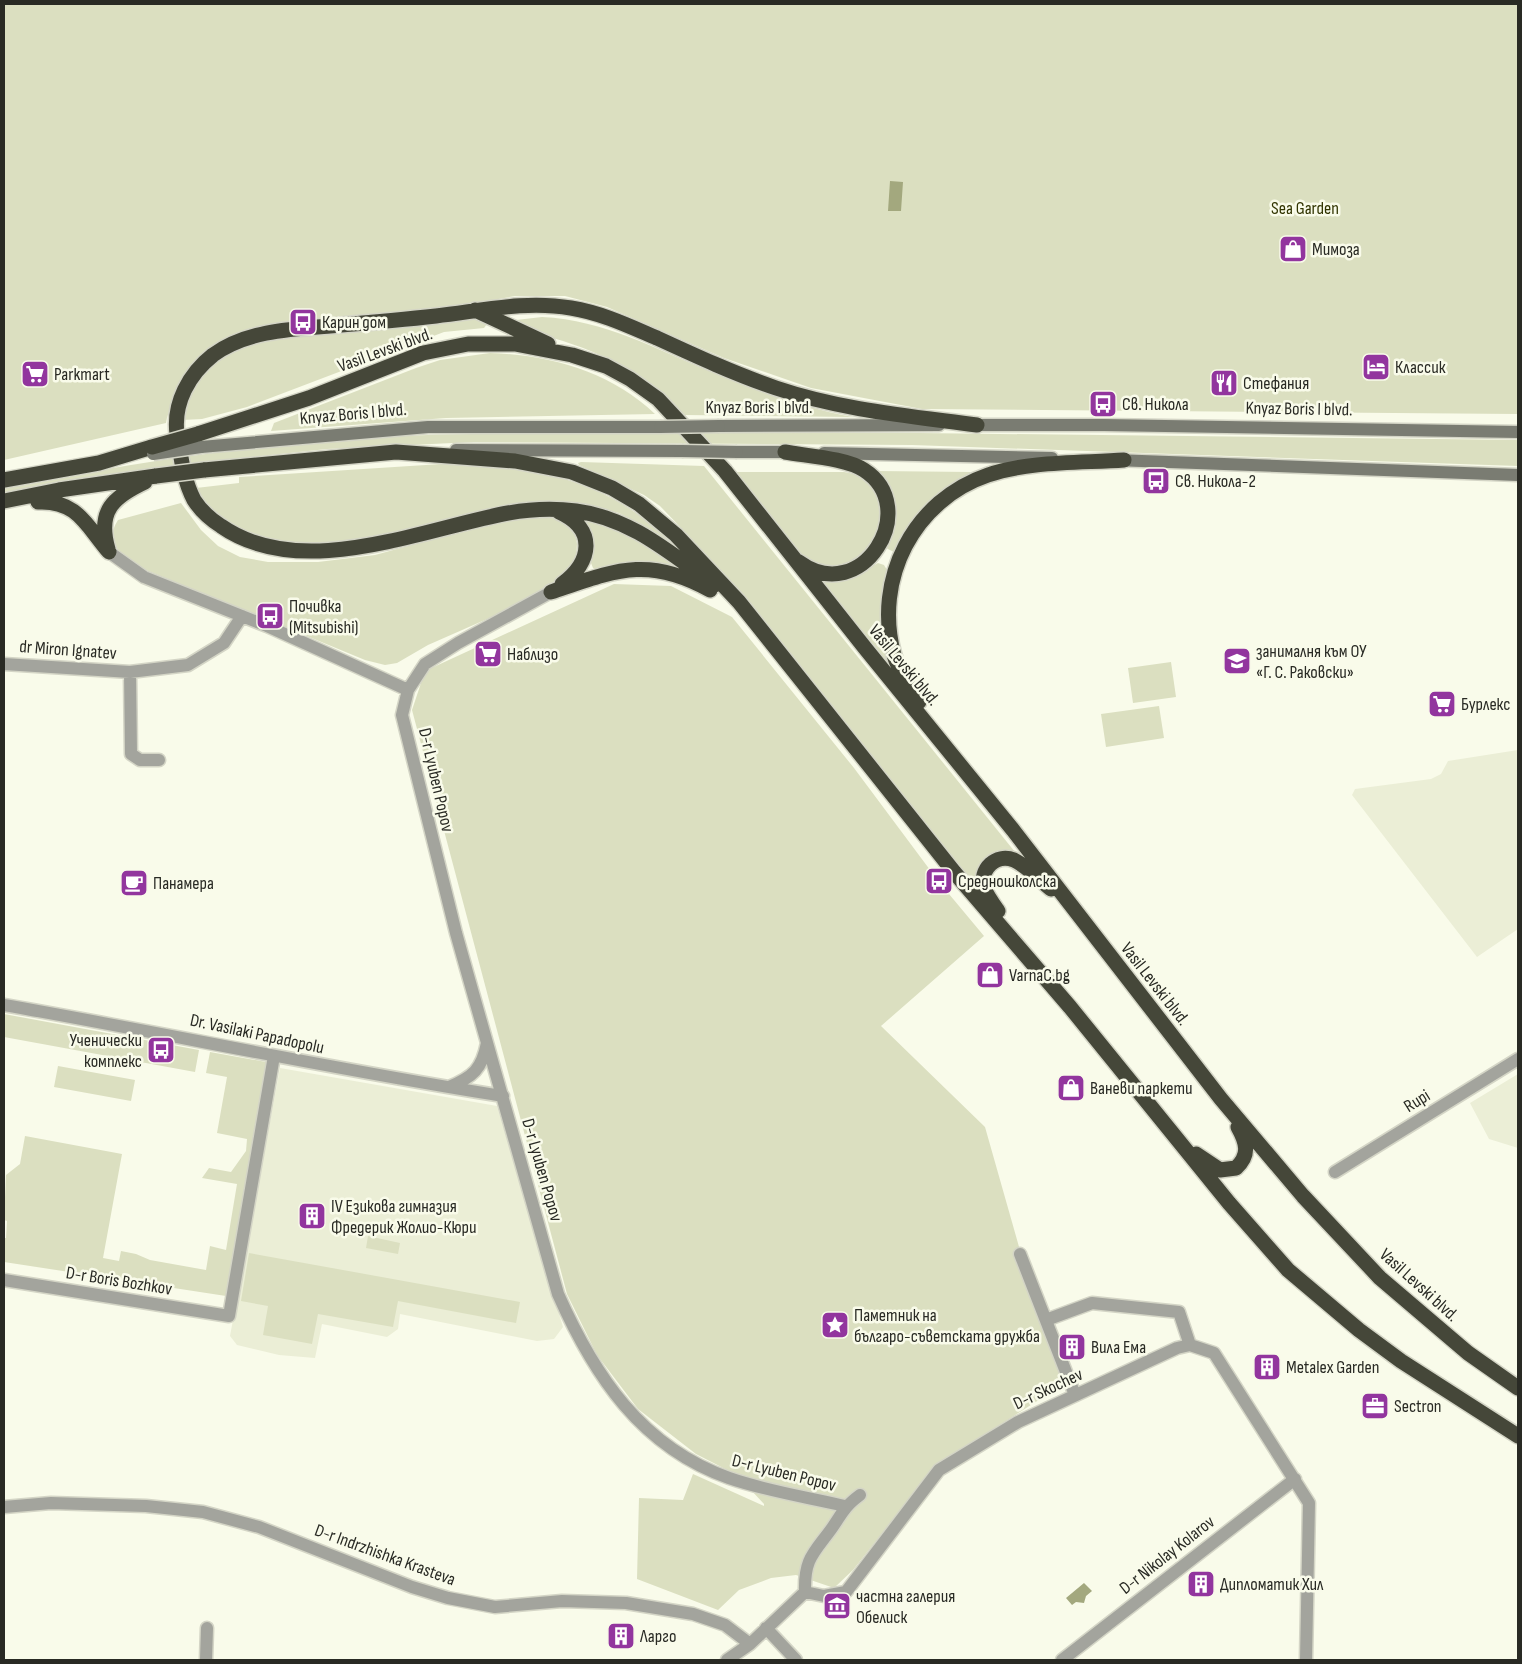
<svg xmlns="http://www.w3.org/2000/svg" width="1522" height="1664" font-family="'Sofia Sans Condensed',sans-serif">
<rect width="100%" height="100%" fill="#f9fbea"/>
<!-- built -->
<path fill="#ebeed6" d="M1518,750V929L1477,957L1352,795L1355,789L1431,779L1441,774L1448,761Z
M280,1068L497,1106L563,1327L554,1339L537,1341L400,1314L398,1329L387,1337L322,1324L315,1358L279,1355L237,1345L230,1336Z
M1518,1074V1148L1489,1139L1470,1103Z"/>
<!-- green -->
<path fill="#dbdfc0" d="M4,4H1518V414L922,409L811,388L724,358L607,307L565,296H515L441,309L250,329C236,335 220,340 209,350C191,366 170,400 166,423L4,460Z
M542,317C605,320 655,349 712,372C757,391 804,408 853,417L685,415C657,390 628,366 593,352C567,341 539,334 512,326V323L516,320Z
M481,319L487,324L484,328L444,332L247,407L202,419L182,420C198,366 220,353 273,338Z
M490,353C551,355 611,372 655,414L446,418L271,431L274,423L416,368L440,360Z
M565,433H920L1518,440V466L912,445L474,442L327,449L193,463L4,495V488C104,468 205,452 307,442C393,434 479,434 565,433Z
M581,462L704,466L1015,852C990,849 976,860 975,886L747,602L686,533L660,506L644,495L579,465L578,463Z
M457,463C527,467 592,477 648,522C657,530 671,538 676,548L640,524L619,513L586,505L543,502L504,505L355,542L294,546L233,532L204,503L196,488L239,483V477Z
M876,471L971,472C932,501 918,507 894,552L884,547V485Z
M735,472H844C910,481 877,596 806,561C800,558 794,547 789,542C771,520 753,498 735,477Z
M181,503L201,530L218,546L240,557L268,562H318L375,555L492,523L533,515L555,517L569,525L575,534L577,544L576,558L568,573L536,593L503,612L428,645L397,663L385,665L365,660L134,565C116,554 105,540 118,520Z
M582,519L613,524L656,547L676,569L626,564L597,570L593,568L591,563L592,550Z
M878,563L884,565L887,570C880,604 881,632 890,665L888,667L822,583L825,579C846,579 859,574 878,563Z
M614,584L671,586L732,617L854,768L939,882L984,936L881,1026L985,1127L1025,1268L1070,1380L935,1466L853,1570L834,1588L796,1575L771,1578L739,1590L718,1610L637,1579L639,1498L683,1500L693,1474L764,1506V1504L737,1475L696,1454L638,1409L597,1355L567,1294L412,710L425,671Z
M1171,662L1176,697L1133,703L1128,668Z
M1159,706L1164,738L1106,747L1101,714Z
M4,1014L199,1050L195,1072L4,1037Z
M210,1052L266,1062L226,1296L4,1262V1238H6L7,1221L4,1220L6,1175L20,1164L25,1136L122,1154L103,1258L119,1261L121,1251L136,1254L150,1260L206,1270L210,1246L226,1250L237,1184L202,1178L209,1168L231,1172L246,1151L247,1139L217,1133L227,1077L206,1073Z
M58,1066L135,1080L131,1101L54,1087Z
M368,1236L400,1243L398,1254L366,1248Z
M249,1253L520,1302L516,1323L398,1301L393,1327L318,1314L312,1344L263,1335L268,1306L241,1301Z"/>
<!-- water -->
<path fill="#a3a87e" d="M890,181L903,182L901,211H888Z
M1084,1583L1092,1591L1086,1596L1084,1603L1076,1602L1072,1605L1066,1598Z"/>
<g fill="none" stroke-linecap="round" stroke-linejoin="round">
<defs>
<path id="street" d="M109,552L144,577L267,626L408,690
M551,592L458,643L425,664L408,690L402,715L456,933L558,1294C594,1375 641,1447 729,1478C766,1491 807,1497 845,1506
M4,664L130,672L188,665L224,643L242,616
M130,672L131,754L140,760H159
M4,1005C170,1034 336,1070 503,1096
M449,1087C473,1077 482,1069 487,1043
M1335,1172L1518,1059
M1020,1254L1075,1395
M4,1280L229,1316L274,1056
M1046,1320L1092,1303L1179,1312L1190,1345
M4,1507L51,1503L146,1506L203,1512L259,1527L412,1587L448,1598L495,1607L562,1601L626,1603L693,1614L725,1625L750,1644
M805,1592L824,1596L846,1592L939,1470L1018,1422L1177,1348L1190,1345L1214,1353L1309,1503L1306,1660
M805,1592C804,1558 814,1553 832,1528C843,1512 844,1507 860,1495
M766,1628L796,1660
M206,1660L207,1628
M727,1660L750,1644L805,1592
M1062,1660L1295,1479"/>
<path id="secondary" d="M969,425H1104L1518,432
M719,426L939,425
M201,447L428,427H660
M456,450L682,451
M737,452H794
M824,453L1052,458
M1114,460L1518,475"/>
<path id="highway" d="M475,310L548,344
M198,434L309,398L423,353L468,344H515L572,355L606,366L630,379L658,399L725,471L865,648L1013,830L1221,1099L1303,1196L1380,1278L1468,1353L1518,1388
M785,452C807,456 846,458 864,470C923,508 862,608 799,562
M204,470L396,452L515,461L572,472L612,488L639,504L676,535L739,602L954,872L1070,1007L1229,1203L1288,1270L1359,1330L1401,1361L1518,1436
M4,480L99,463L152,447
M4,501L59,490L156,476
M38,502C77,500 86,525 109,552
M559,512C597,529 592,562 562,584
M108,549C97,511 113,497 145,482
M715,585C671,554 631,518 576,511C553,508 531,509 508,513C422,529 301,582 221,526C210,519 201,511 194,500C183,479 181,456 177,434C173,403 189,374 213,355C246,331 290,329 330,326C365,323 400,320 436,316C481,311 525,300 571,308C602,313 629,326 657,338C696,356 735,374 776,388C841,410 910,416 977,425
M551,592C614,571 647,555 710,590
M919,702C910,687 899,672 894,655C873,579 914,500 988,475C1028,461 1081,463 1124,460
M998,911C993,904 987,896 984,888C979,869 996,853 1014,860C1027,866 1040,880 1051,889
M1196,1154L1220,1170L1236,1168C1250,1155 1247,1143 1238,1127"/>
</defs>
<!-- street casing -->
<use href="#street" stroke="#d4d5c6" stroke-width="15"/>
<!-- secondary casing -->
<use href="#secondary" stroke="#d4d5c6" stroke-width="15"/>
<!-- highway casing -->
<use href="#highway" stroke="#d4d5c6" stroke-width="18"/>
<!-- street -->
<use href="#street" stroke="#a3a49d" stroke-width="12"/>
<!-- secondary -->
<use href="#secondary" stroke="#7a7c72" stroke-width="12"/>
<!-- highway -->
<use href="#highway" stroke="#454739" stroke-width="15"/>
<defs>
<path id="secondary-bridge" d="M660,427L719,426
M682,451L737,452
M153,454L201,447"/>
<path id="highway-bridge" d="M152,447L198,434
M156,476L204,470"/>
</defs>
<!-- secondary-bridge casing -->
<use href="#secondary-bridge" stroke="#d4d5c6" stroke-width="15" stroke-linecap="butt"/>
<!-- highway-bridge casing -->
<use href="#highway-bridge" stroke="#d4d5c6" stroke-width="18" stroke-linecap="butt"/>
<!-- secondary-bridge -->
<use href="#secondary-bridge" stroke="#7a7c72" stroke-width="12"/>
<!-- highway-bridge -->
<use href="#highway-bridge" stroke="#454739" stroke-width="15"/>
</g>
<!-- icons -->
<defs>
<symbol id="shop-square" viewBox="-11 -11 22 22"><rect x="-9" y="-9" width="18" height="18" rx="4" fill="#92359e" stroke="#f9fbea"/><path d="M-5-2.5h2.3a2.7 3.5 0 0 1 5.4 0H5L5.5 6h-11ZM-1.5-2.5h3a1.5 2.3 0 0 0-3 0Z" fill="#fff"/></symbol>
<symbol id="bus-square" viewBox="-11 -11 22 22"><rect x="-9" y="-9" width="18" height="18" rx="4" fill="#92359e" stroke="#f9fbea"/><path d="M-5-6H5V4H4V6H2V4H-2V6H-4V4H-5ZM-3.5-4V0h7V-4ZM-3.5 1.2v1.5H-2V1.2ZM2 1.2v1.5H3.5V1.2Z" fill="#fff"/></symbol>
<symbol id="hotel-square" viewBox="-11 -11 22 22"><rect x="-9" y="-9" width="18" height="18" rx="4" fill="#92359e" stroke="#f9fbea"/><path d="M-6-4.5h1.5V1H6V5H4.5V3h-9V5H-6ZM-4 0a1.8 1.8 0 1 1 3.6 0ZM.5 0V-2.5h3Q6-2.5 6 0Z" fill="#fff"/></symbol>
<symbol id="supermarket-square" viewBox="-11 -11 22 22"><rect x="-9" y="-9" width="18" height="18" rx="4" fill="#92359e" stroke="#f9fbea"/><path d="M-6-5.5h2.5l.6 2H6L4.5 2H-2.5L-4.4-4H-6ZM-1.5 3.2a1.3 1.3 0 1 0 .1 0ZM3 3.2a1.3 1.3 0 1 0 .1 0Z" fill="#fff"/></symbol>
<symbol id="restaurant-square" viewBox="-11 -11 22 22"><rect x="-9" y="-9" width="18" height="18" rx="4" fill="#92359e" stroke="#f9fbea"/><path d="M-5-6h1v4h1v-4h1v4h1v-4h1v5L-1.5 .5V6h-2V.5L-5-1ZM5-6V6H3V1.5H1.5Q1.5-4 5-6Z" fill="#fff"/></symbol>
<symbol id="school-square" viewBox="-11 -11 22 22"><rect x="-9" y="-9" width="18" height="18" rx="4" fill="#92359e" stroke="#f9fbea"/><path d="M0-5L7-2L0 1L-7-2ZM-4 1L0 2.5L4 1V4Q0 6-4 4Z" fill="#fff"/></symbol>
<symbol id="cafe-square" viewBox="-11 -11 22 22"><rect x="-9" y="-9" width="18" height="18" rx="4" fill="#92359e" stroke="#f9fbea"/><path d="M-5.5-4.5H6V0H3Q3 3.5 0 3.5H-2.5Q-5.5 3.5-5.5 0ZM3-3.2v2h1.7v-2ZM-6 4.5H4V6H-6Z" fill="#fff"/></symbol>
<symbol id="building-square" viewBox="-11 -11 22 22"><rect x="-9" y="-9" width="18" height="18" rx="4" fill="#92359e" stroke="#f9fbea"/><path d="M-4-6H4V6H1V3H-1V6H-4ZM-2.5-4.3h1.7v1.8h-1.7ZM.8-4.3h1.7v1.8H.8ZM-2.5-1h1.7V.8h-1.7ZM.8-1h1.7V.8H.8Z" fill="#fff"/></symbol>
<symbol id="sight-square" viewBox="-11 -11 22 22"><rect x="-9" y="-9" width="18" height="18" rx="4" fill="#92359e" stroke="#f9fbea"/><path d="M0-6L1.8-2.2L6-1.7L2.9 1.2L3.7 5.4L0 3.3L-3.7 5.4L-2.9 1.2L-6-1.7L-1.8-2.2Z" fill="#fff"/></symbol>
<symbol id="office-square" viewBox="-11 -11 22 22"><rect x="-9" y="-9" width="18" height="18" rx="4" fill="#92359e" stroke="#f9fbea"/><path d="M-6-3h4V-5.5h4V-3h4V5H-6ZM-1-4.5V-3h2v-1.5ZM-6 0V1H6V0Z" fill="#fff"/></symbol>
<symbol id="museum-square" viewBox="-11 -11 22 22"><rect x="-9" y="-9" width="18" height="18" rx="4" fill="#92359e" stroke="#f9fbea"/><path d="M0-6L6-3V-2H-6V-3ZM-5-1h2V3h-2ZM-1-1h2V3h-2ZM3-1h2V3H3ZM-6 4H6V6H-6Z" fill="#fff"/></symbol>
</defs>
<g fill-rule="evenodd">
<use href="#shop-square" x="1277" y="233" width="32" height="32"/>
<use href="#bus-square" x="287" y="306" width="32" height="32"/>
<use href="#hotel-square" x="1360" y="351" width="32" height="32"/>
<use href="#supermarket-square" x="19" y="358" width="32" height="32"/>
<use href="#restaurant-square" x="1208" y="367" width="32" height="32"/>
<use href="#bus-square" x="1087" y="388" width="32" height="32"/>
<use href="#bus-square" x="1140" y="465" width="32" height="32"/>
<use href="#bus-square" x="254" y="600" width="32" height="32"/>
<use href="#supermarket-square" x="472" y="638" width="32" height="32"/>
<use href="#school-square" x="1221" y="645" width="32" height="32"/>
<use href="#supermarket-square" x="1426" y="688" width="32" height="32"/>
<use href="#bus-square" x="923" y="865" width="32" height="32"/>
<use href="#cafe-square" x="118" y="867" width="32" height="32"/>
<use href="#shop-square" x="974" y="959" width="32" height="32"/>
<use href="#bus-square" x="145" y="1034" width="32" height="32"/>
<use href="#shop-square" x="1055" y="1072" width="32" height="32"/>
<use href="#building-square" x="296" y="1200" width="32" height="32"/>
<use href="#sight-square" x="819" y="1309" width="32" height="32"/>
<use href="#building-square" x="1056" y="1331" width="32" height="32"/>
<use href="#building-square" x="1251" y="1351" width="32" height="32"/>
<use href="#office-square" x="1359" y="1390" width="32" height="32"/>
<use href="#building-square" x="1185" y="1568" width="32" height="32"/>
<use href="#museum-square" x="821" y="1590" width="32" height="32"/>
<use href="#building-square" x="605" y="1620" width="32" height="32"/>
</g>
<g text-anchor="middle" dominant-baseline="central" stroke-width="5" stroke-linejoin="round" paint-order="stroke">
<!-- park labels -->
<g font-size="18" fill="#313400" stroke="#f9fbea">
<text x="1305" y="208">Sea Garden</text>
</g>
<!-- poi labels -->
<g font-size="18" fill="#292a24" stroke="#f9fbea" text-anchor="start">
<text x="1312" y="249">Мимоза</text>
<text x="322" y="322">Карин дом</text>
<text x="1395" y="367">Классик</text>
<text x="54" y="374">Parkmart</text>
<text x="1243" y="383">Стефания</text>
<text x="1122" y="404">Св. Никола</text>
<text x="1175" y="481">Св. Никола-2</text>
<text x="289" y="606">Почивка<tspan x="289" dy="21">(Mitsubishi)</tspan></text>
<text x="1256" y="651">занималня към ОУ<tspan x="1256" dy="21">«Г. С. Раковски»</tspan></text>
<text x="507" y="654">Наблизо</text>
<text x="1461" y="704">Бурлекс</text>
<text x="958" y="881">Средношколска</text>
<text x="153" y="883">Панамера</text>
<text x="1009" y="975">VarnaC.bg</text>
<text x="142" y="1040" text-anchor="end">Ученически<tspan x="142" dy="21">комплекс</tspan></text>
<text x="1090" y="1088">Ваневи паркети</text>
<text x="331" y="1206">IV Езикова гимназия<tspan x="331" dy="21">Фредерик Жолио-Кюри</tspan></text>
<text x="854" y="1315">Паметник на<tspan x="854" dy="21">българо-съветската дружба</tspan></text>
<text x="1091" y="1347">Вила Ема</text>
<text x="1286" y="1367">Metalex Garden</text>
<text x="1394" y="1406">Sectron</text>
<text x="1220" y="1584">Дипломатик Хил</text>
<text x="856" y="1596">частна галерия<tspan x="856" dy="21">Обелиск</tspan></text>
<text x="640" y="1636">Ларго</text>
</g>
<!-- street labels -->
<g font-size="18" fill="#292a24" stroke="#f9fbea">
<text transform="translate(385 350) rotate(-20)">Vasil Levski blvd.</text>
<text x="759" y="407">Knyaz Boris I blvd.</text>
<text transform="translate(1299 409) rotate(1)">Knyaz Boris I blvd.</text>
<text transform="translate(353 414) rotate(-5)">Knyaz Boris I blvd.</text>
<text transform="translate(68 650) rotate(4)">dr Miron Ignatev</text>
<text transform="translate(904 665) rotate(50)">Vasil Levski blvd.</text>
<text transform="translate(436 780) rotate(77)">D-r Lyuben Popov</text>
<text transform="translate(1155 984) rotate(52)">Vasil Levski blvd.</text>
<text transform="translate(257 1034) rotate(12)">Dr. Vasilaki Papadopolu</text>
<text transform="translate(1417 1101) rotate(-32)">Rupi</text>
<text transform="translate(542 1170) rotate(74)">D-r Lyuben Popov</text>
<text transform="translate(119 1281) rotate(9)">D-r Boris Bozhkov</text>
<text transform="translate(1419 1285) rotate(42)">Vasil Levski blvd.</text>
<text transform="translate(1048 1389) rotate(-25)">D-r Skochev</text>
<text transform="translate(784 1473) rotate(14)">D-r Lyuben Popov</text>
<text transform="translate(385 1555) rotate(20)">D-r Indrzhishka Krasteva</text>
<text transform="translate(1167 1555) rotate(-38)">D-r Nikolay Kolarov</text>
</g>
</g>
<!-- border -->
<rect width="1522" height="1664" fill="none" stroke="#292a24" stroke-width="10"/>
</svg>
